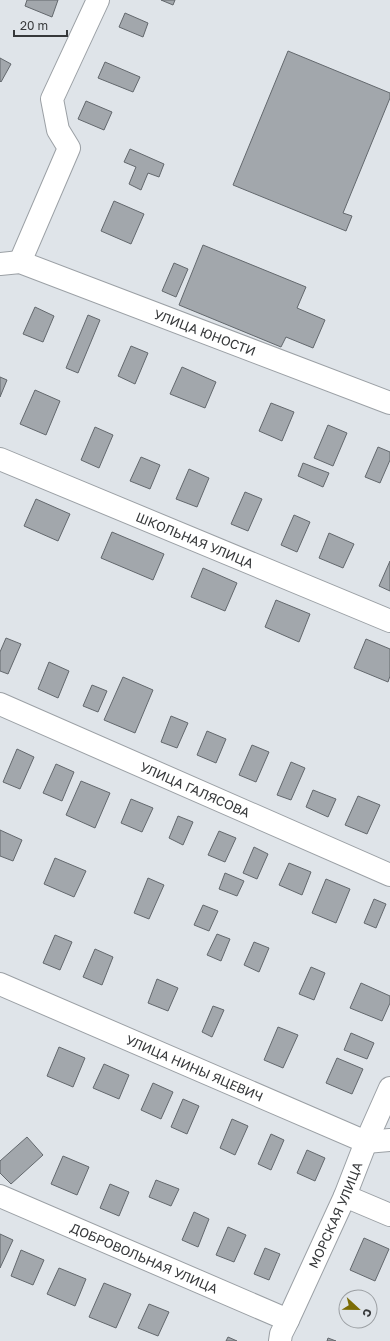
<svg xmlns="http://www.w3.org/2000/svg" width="390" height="1341" font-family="'Golos Text',sans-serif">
<rect width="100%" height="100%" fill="#dfe4e9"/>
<!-- building -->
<path fill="#a2a7ac" stroke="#63686d" d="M27,0H58L52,17L25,6Z
M161,0H175L173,5Z
M125,13L148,23L143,37L119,27Z
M288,51L390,93V98L343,213L352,216L346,231L233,185Z
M0,58L11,64L1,82L0,81Z
M105,62L140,77L133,92L98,78Z
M86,101L112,112L104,130L78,119Z
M130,149L164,164L159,177L148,173L141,190L129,184L136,167L124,162Z
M114,201L144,214L131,244L101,231Z
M203,245L306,287L297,308L325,320L313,348L286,337L281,347L179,305Z
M174,263L188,269L176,297L162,291Z
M35,307L54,316L43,342L23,334Z
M88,315L100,320L78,373L66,368Z
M131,346L148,353L135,384L118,376Z
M182,367L216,382L205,408L170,394Z
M0,377L7,380L0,397Z
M35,390L60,401L46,435L20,424Z
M271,403L294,412L282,441L259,431Z
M328,425L347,433L333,466L314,458Z
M95,427L113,435L99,468L81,460Z
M378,447L390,452V460L380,483L365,477Z
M141,457L160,465L150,489L130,481Z
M303,463L329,473L323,487L298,476Z
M189,469L209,478L197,507L176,499Z
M245,492L262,499L248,531L231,524Z
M36,499L70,514L58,541L24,526Z
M294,515L310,522L297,552L281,545Z
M112,532L164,554L153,580L101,558Z
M329,533L354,544L343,568L319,558Z
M390,561V591L379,586Z
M203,568L237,583L225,611L191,597Z
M276,600L310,614L299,642L265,627Z
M6,638L21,644L8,674L0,671V652Z
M366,639L390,649V676L388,682L354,668Z
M49,662L69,671L58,698L38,689Z
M123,677L153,690L135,733L104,720Z
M92,685L107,691L98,712L83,706Z
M171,716L188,723L177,748L161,742Z
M207,731L226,739L216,763L197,755Z
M252,745L269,752L256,782L239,775Z
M17,749L34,757L20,789L3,782Z
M291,762L305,768L291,800L277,795Z
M56,764L74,772L62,801L43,793Z
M81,781L110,793L95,828L66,815Z
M313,790L336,799L328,817L306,807Z
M358,796L380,805L367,834L345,825Z
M131,799L153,808L142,832L121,823Z
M178,816L193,822L183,845L169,838Z
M0,830L22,840L13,861L0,856Z
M219,831L236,838L225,862L208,855Z
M254,847L268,854L257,879L243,873Z
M55,858L86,871L74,897L44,884Z
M289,863L311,872L302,895L279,885Z
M225,873L244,881L237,896L219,889Z
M148,878L164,885L149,919L134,913Z
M326,879L350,889L336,923L312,913Z
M374,899L386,904L376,928L364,923Z
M203,905L218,911L209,931L194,925Z
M217,934L230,939L221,961L207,955Z
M55,935L72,942L60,970L43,963Z
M254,942L269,948L259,972L244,965Z
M95,949L113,957L102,985L83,977Z
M311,967L325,973L314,1000L299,994Z
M157,979L178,988L168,1011L148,1003Z
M361,983L390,996V1003L382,1021L350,1008Z
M213,1006L224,1010L212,1037L202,1032Z
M278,1027L298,1035L283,1068L264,1060Z
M351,1033L374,1043L367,1059L344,1050Z
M59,1047L85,1058L73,1087L47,1076Z
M337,1058L363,1069L352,1094L326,1083Z
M104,1064L129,1075L119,1099L93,1088Z
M153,1083L173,1092L161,1119L141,1110Z
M183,1099L199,1106L187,1134L171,1127Z
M232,1119L248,1126L235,1155L220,1148Z
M271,1134L284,1140L271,1170L258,1164Z
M27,1137L43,1155L11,1184L0,1173V1161Z
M307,1150L325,1158L315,1181L297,1173Z
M63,1156L89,1167L77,1195L51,1184Z
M156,1180L179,1189L171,1206L149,1197Z
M110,1184L129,1192L119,1216L100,1208Z
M194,1212L209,1219L198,1247L182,1240Z
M228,1227L246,1235L234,1262L216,1255Z
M0,1234L13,1240L0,1268Z
M364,1238L389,1249L375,1281L350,1270Z
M265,1248L280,1254L269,1280L254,1274Z
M21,1250L44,1260L33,1285L11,1276Z
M59,1268L86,1279L75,1306L47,1294Z
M104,1283L131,1294L116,1328L89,1317Z
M149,1304L169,1312L158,1336L138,1328Z
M228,1337L237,1341H226Z
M328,1338L336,1341H327Z"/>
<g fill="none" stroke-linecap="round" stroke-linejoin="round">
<defs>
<g id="minor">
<path d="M20,262L69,148L58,130L52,99L98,0"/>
<path id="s1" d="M0,264L20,262L390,403"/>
<path id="s2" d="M0,459L390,621"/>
<path id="s3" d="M0,704L390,875"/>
<path id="s4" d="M0,984L366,1142L390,1140"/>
<path id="s5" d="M0,1196L288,1320"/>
<path d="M345,1196L390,1215"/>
<path id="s6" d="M280,1341L281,1334L288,1320L345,1196L366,1142L390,1088"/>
</g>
</defs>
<!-- minor casing -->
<use href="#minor" stroke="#9ba0a5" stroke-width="24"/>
<!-- minor -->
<use href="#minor" stroke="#fff" stroke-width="22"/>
</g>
<g text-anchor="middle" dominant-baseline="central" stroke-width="3.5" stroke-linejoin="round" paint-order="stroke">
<!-- street labels -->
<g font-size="13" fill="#36383a" stroke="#dfe4e9">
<text stroke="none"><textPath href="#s1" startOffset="218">УЛИЦА ЮНОСТИ</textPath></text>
<text stroke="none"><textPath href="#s2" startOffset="211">ШКОЛЬНАЯ УЛИЦА</textPath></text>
<text stroke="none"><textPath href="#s3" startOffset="213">УЛИЦА ГАЛЯСОВА</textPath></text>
<text stroke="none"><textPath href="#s4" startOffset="212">УЛИЦА НИНЫ ЯЦЕВИЧ</textPath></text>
<text stroke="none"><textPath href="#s6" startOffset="138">МОРСКАЯ УЛИЦА</textPath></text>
<text stroke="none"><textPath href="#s5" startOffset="157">ДОБРОВОЛЬНАЯ УЛИЦА</textPath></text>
</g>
</g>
<!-- north arrow -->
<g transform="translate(358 1309) rotate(112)"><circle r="19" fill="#dfe4e9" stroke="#9b9fa3"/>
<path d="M0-3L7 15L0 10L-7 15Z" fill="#7c6c05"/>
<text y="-6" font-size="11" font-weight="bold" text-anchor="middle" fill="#36383a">С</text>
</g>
<!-- scale -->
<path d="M14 30v6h53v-6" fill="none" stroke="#36383a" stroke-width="2"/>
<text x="20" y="30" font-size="12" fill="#36383a" stroke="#dfe4e9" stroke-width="3" paint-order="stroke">20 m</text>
</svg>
